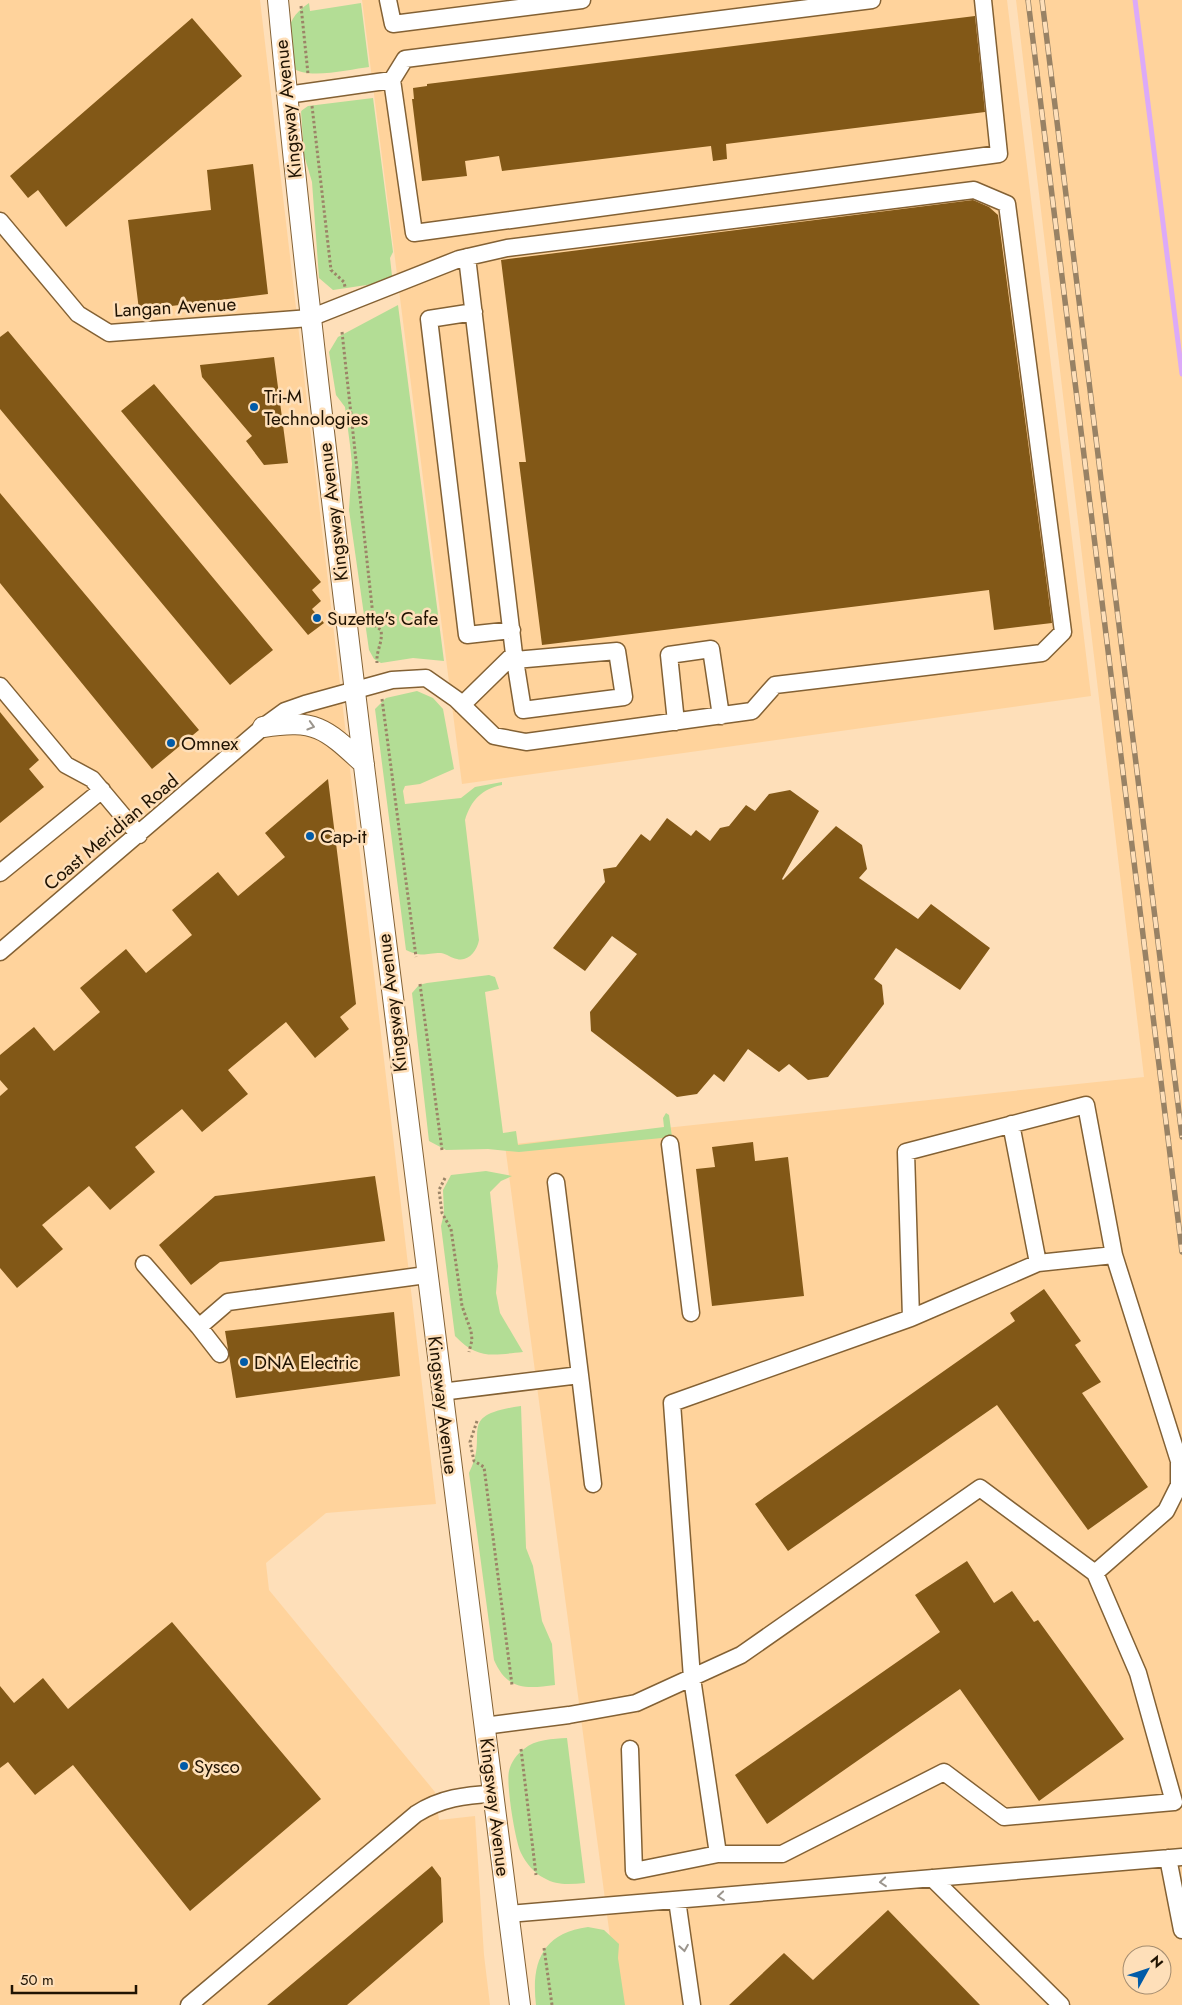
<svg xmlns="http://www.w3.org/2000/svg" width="1182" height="2005" font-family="Jost,sans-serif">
<rect width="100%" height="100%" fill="#fedfb9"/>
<!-- built -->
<path fill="#ffd39c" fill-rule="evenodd" d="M0,0H260L436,1504L326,1513L266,1563L269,1590L435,1792L439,1820L475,1816L484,1955L490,2005H0Z
M362,0H1007L1091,696L462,784Z
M1016,0H1182V2005H619L505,1145L1144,1077ZM1132,1955H1162V1985H1132Z"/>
<!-- green -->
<path fill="#b3dd95" d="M309,3L310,11L361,3L369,67C351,69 308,80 293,68C290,37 280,23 309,3Z
M373,98L393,252L390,258L392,276L380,283L333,290L319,278L312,182L304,155L301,111L308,106Z
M398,305L444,661L413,658L381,663L374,659L369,650L349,510L352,464L350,445L345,407L336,395L329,352L338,337Z
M417,691L433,698L443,709L454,769L420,784L405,786L403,791L405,804L461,798L475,787L502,782V785C482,789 471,800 465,820L479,940C477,951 468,962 457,959C451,958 447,954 441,953C425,953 423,958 406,950L375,709L386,698Z
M489,975L495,977L499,989L485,992L503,1133L516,1131L518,1145L664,1127L663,1118L666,1113L669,1115L672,1137L519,1152L488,1149L446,1150L429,1141L412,993L419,985L427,983Z
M486,1171L512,1176L501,1181L490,1192L498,1266L496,1293L500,1313L523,1352C492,1355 478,1360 455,1336L441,1226L444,1213L443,1190L451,1175Z
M521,1406L526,1548L533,1566L542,1621L552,1644L555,1685C525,1689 507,1690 494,1660L469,1473C491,1433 453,1416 521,1406Z
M567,1738L585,1883C571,1884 557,1886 544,1878C534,1873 526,1863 521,1853C515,1840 506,1784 509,1771C511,1762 517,1754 524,1749C535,1739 553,1739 567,1738Z
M588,1927L604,1930L619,1944L618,1958L625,2005H536C531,1963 542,1933 588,1927Z"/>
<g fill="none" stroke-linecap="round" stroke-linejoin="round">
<!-- stream -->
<path stroke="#dcaaf8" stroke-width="5" d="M1135,0L1182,374"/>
</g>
<!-- building -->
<path fill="#825817" d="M975,16L985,112L726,144L727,159L713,161L711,146L502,171L499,156L465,161L467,176L422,181L412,99H414L413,88L427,86V84Z
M192,18L242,76L66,227L38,190L28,198L10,176Z
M253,164L268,294L139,310L128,220L211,210L207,170Z
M973,200L989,207L998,215L1052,623L994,630L989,590L542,645L519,462H526L501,260Z
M8,331L273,650L230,685L0,409V337Z
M274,357L288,463L264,465L246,441L252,436L202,377L200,365Z
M154,384L321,582L312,590L321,601L312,609L324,623L308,635L121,411Z
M0,493L199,730L152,769L0,583Z
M0,712L39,760L29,769L44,787L0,823Z
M328,779L356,1004L340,1017L349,1029L315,1058L286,1022L228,1070L248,1094L202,1132L182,1109L135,1147L155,1172L110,1210L89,1186L42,1225L63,1249L17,1288L0,1268V1096L8,1089L0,1080V1055L34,1027L54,1051L100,1012L80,988L126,949L146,973L192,935L172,910L218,872L238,896L285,857L265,833Z
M790,790L819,811L782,879L783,880L836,826L862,845L867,869L859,878L918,919L931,904L990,948L960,990L896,948L874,979L882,985L884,1004L828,1077L808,1080L789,1064L779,1072L748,1049L724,1082L714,1074L697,1094L677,1097L591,1031L590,1012L637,954L612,936L585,971L553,948L605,882L603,869L616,867L641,834L650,841L667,818L691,836L696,830L710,841L720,828L729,826L746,805L755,811L769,794Z
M753,1142L755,1161L788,1157L804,1296L712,1306L696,1169L715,1167L712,1147Z
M375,1176L385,1241L220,1262L191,1285L159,1245L215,1196Z
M1044,1289L1081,1341L1075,1345L1101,1382L1082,1393L1148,1487L1088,1530L997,1405L788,1551L755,1504L1015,1321L1010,1313Z
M394,1312L400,1376L236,1398L225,1331Z
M967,1561L994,1603L1012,1591L1034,1622L1038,1620L1124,1739L1039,1801L960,1689L767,1824L735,1775L940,1632L915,1595Z
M172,1622L321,1799L190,1911L73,1765L35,1795L8,1762L0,1768V1686L14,1703L43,1678L68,1709Z
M432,1866L441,1878L443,1922L347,2005H267Z
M888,1910L980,2005H729L784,1953L813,1980Z"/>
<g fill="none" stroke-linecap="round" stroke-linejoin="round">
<defs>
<path id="minor" d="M388,0L393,24L582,0
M872,0L405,59L392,80L414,233L999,154L983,0
M287,95L392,80
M0,221L78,314L109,333L310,318L459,259L507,248L974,190L1007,204L1063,632L1042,653L775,685L752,711L526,742L494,736L456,699L426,678L392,680L305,704L285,711L263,727L0,952
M474,312L429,319L467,635L512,630
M514,654L515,660L523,710L624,697L617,651L515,660
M0,686L66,765L92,779L139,835
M462,705L514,654L467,257
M676,722L669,655L711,649L721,716
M0,873L102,790
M1011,1124L1038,1263
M670,1144L691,1313
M144,1264L199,1327L228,1302L426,1275
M911,1318L1038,1263L1114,1255
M199,1327L220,1354
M580,1375L593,1484
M441,1392L580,1375L556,1182
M484,1726L569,1715L636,1703L741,1655L980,1488L1095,1573L1138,1673L1174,1802L1004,1817L944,1772L782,1854H718L692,1678L672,1403L911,1318L906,1152L1086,1105L1114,1255L1179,1461V1485L1166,1511L1095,1573
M630,1749L634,1871L718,1854
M1168,1858L1182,1930
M932,1878L1061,2005
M677,1900L692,2005
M508,1914L1182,1857
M189,2005L416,1814C441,1798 465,1795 493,1794"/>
<path id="major" d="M278,0C302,256 333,511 364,766C414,1180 468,1592 520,2005
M263,727C316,719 325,728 364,764"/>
</defs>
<!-- minor casing -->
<use href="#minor" stroke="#836134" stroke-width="19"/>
<!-- major casing -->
<use href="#major" stroke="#836134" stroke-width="22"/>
<!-- path -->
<path stroke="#9b8467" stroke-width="3" stroke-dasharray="2.5 2.5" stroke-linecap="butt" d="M301,6L308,74
M312,106L331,270L344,282L345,287
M342,332L374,625L381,630C383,643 376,650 377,663
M382,699L416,957
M420,984L442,1150
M445,1178L439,1190L442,1213L451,1229L462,1306L471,1331L472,1340L469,1352
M477,1421L470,1442L474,1461L484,1467L512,1685
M521,1749L536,1875
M544,1948L552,2005"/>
<!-- minor -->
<use href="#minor" stroke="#fff" stroke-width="16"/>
<!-- major -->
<use href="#major" stroke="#fff" stroke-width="20"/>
<defs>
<path id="rail" d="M1028,0L1182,1252
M1042,0L1182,1137"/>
</defs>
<!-- rail casing -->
<use href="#rail" stroke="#988265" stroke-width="5.5"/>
<!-- rail -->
<use href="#rail" stroke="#fedfb9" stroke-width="4" stroke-dasharray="11" stroke-linecap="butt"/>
</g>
<!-- one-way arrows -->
<defs><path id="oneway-chevron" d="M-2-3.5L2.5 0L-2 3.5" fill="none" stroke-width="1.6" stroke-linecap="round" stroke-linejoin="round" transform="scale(1.25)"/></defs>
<g stroke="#9b958d">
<use href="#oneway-chevron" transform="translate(311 726) rotate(16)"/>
<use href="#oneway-chevron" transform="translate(883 1882) rotate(175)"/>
<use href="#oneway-chevron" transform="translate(721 1896) rotate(175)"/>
<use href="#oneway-chevron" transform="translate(684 1948) rotate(81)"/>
</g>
<!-- markers -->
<g fill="#015ba8" stroke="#fedfb9" stroke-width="2">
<circle cx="254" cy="407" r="5"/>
<circle cx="317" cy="618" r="5"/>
<circle cx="171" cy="743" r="5"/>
<circle cx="310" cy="836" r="5"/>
<circle cx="244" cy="1362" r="5"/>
<circle cx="184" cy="1766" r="5"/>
</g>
<g text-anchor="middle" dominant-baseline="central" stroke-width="5" stroke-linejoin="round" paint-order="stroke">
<!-- street labels -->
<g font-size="19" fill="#201302" stroke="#fedfb9">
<text transform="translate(288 109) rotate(-96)">Kingsway Avenue</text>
<text transform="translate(175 307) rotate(-3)">Langan Avenue</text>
<text transform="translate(333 512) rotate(-97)">Kingsway Avenue</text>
<text transform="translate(111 832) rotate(-40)">Coast Meridian Road</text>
<text transform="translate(392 1003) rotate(-97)">Kingsway Avenue</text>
<text transform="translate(443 1405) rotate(83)">Kingsway Avenue</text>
<text transform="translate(495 1807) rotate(83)">Kingsway Avenue</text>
</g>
<!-- poi labels -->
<g font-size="19" fill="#201302" stroke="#fedfb9" text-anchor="start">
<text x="264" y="396">Tri-M<tspan x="264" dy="22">Technologies</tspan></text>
<text x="327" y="618">Suzette's Cafe</text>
<text x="181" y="743">Omnex</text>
<text x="320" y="836">Cap-it</text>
<text x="254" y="1362">DNA Electric</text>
<text x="194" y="1766">Sysco</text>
</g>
</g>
<!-- north arrow -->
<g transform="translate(1147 1970) rotate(50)"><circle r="24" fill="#fedfb9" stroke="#a58d70"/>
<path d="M0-4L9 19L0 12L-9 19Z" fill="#015ba8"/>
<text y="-8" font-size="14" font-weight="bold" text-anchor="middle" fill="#201302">N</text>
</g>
<!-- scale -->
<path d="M12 1985v8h124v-8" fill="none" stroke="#201302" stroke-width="2.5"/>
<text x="20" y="1985" font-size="15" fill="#201302" stroke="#fedfb9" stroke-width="4" paint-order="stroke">50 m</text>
</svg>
